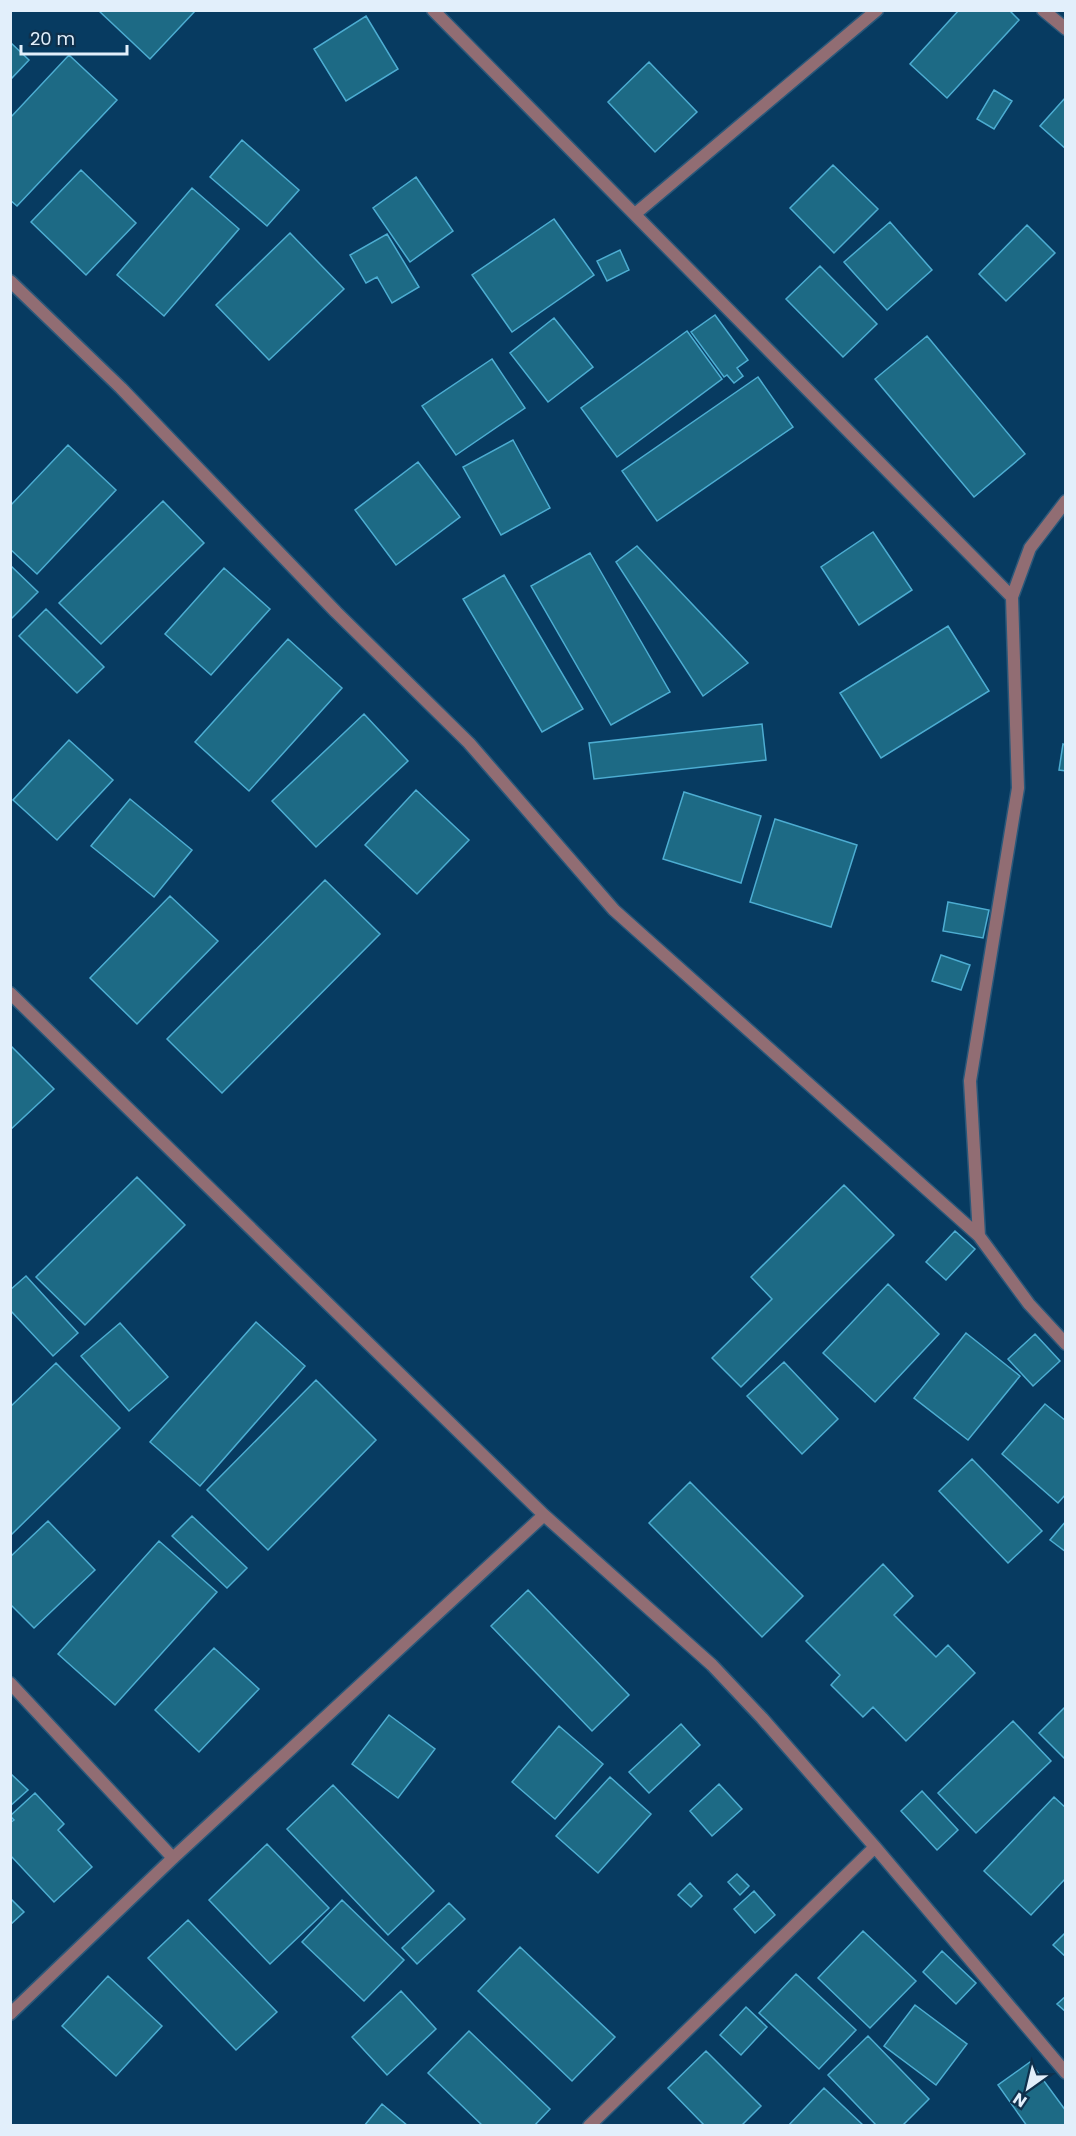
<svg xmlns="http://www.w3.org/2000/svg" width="1076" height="2136" font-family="Poppins,sans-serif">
<rect width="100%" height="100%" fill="#073b61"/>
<!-- building -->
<path fill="#1d6a85" stroke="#4dadd2" stroke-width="1.5" d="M98,10H196L150,59Z
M959,10H1009L1019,20L947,98L910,64Z
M366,16L398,69L346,101L314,49Z
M10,42L29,60L10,80Z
M69,55L117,100L17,206L10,200V118Z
M649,62L697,112L655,152L608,102Z
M994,90L1012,101L994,129L977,119Z
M1065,98L1066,99V149L1040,126Z
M242,140L299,190L267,226L210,177Z
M833,165L878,209L834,253L790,208Z
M81,170L136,223L86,275L31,222Z
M416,177L453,231L410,262L373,208Z
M192,188L239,229L164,316L117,275Z
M554,219L594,275L512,332L472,275Z
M890,222L932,270L887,310L844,262Z
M1027,225L1055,253L1006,301L979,274Z
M290,233L344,289L269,360L216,305Z
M387,234L419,287L392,303L377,277L366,283L350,255Z
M620,250L629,270L607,281L597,261Z
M820,266L877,324L843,357L786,299Z
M715,315L748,360L737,368L743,376L734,383L727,375L724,377L691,332Z
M554,318L593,367L548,402L510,353Z
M687,331L722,379L617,457L581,408Z
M927,336L1025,454L974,497L875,379Z
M492,359L525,408L456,455L422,406Z
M758,377L793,427L657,521L622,471Z
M513,440L550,508L501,535L463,467Z
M68,445L116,490L37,574L10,549V506Z
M418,462L460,517L396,565L355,510Z
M163,501L204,543L101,644L59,603Z
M873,532L912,590L859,625L821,567Z
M637,546L748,663L703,696L616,562Z
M590,553L670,692L611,725L531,586Z
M10,565L38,592L10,620Z
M224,568L270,609L211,675L165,634Z
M504,575L583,709L542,732L463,599Z
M46,609L104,667L77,693L19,636Z
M948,626L989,691L881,758L840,693Z
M288,639L342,688L249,791L195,742Z
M364,714L408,761L316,847L272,801Z
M762,724L766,760L594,779L589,743Z
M69,740L113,780L57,840L13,800Z
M1063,744L1066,745V771L1059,770Z
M416,790L469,840L417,894L365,845Z
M684,792L761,816L741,883L663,859Z
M130,799L192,850L154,897L91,846Z
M775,819L857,845L831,927L750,902Z
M325,880L380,934L222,1093L167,1039Z
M170,896L218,941L137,1024L90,978Z
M948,902L989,910L983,938L943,931Z
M941,955L970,965L961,990L932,981Z
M10,1045L54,1089L10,1130Z
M137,1177L185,1225L85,1325L36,1277Z
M844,1185L894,1235L741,1387L712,1358L772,1299L751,1277Z
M955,1231L975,1249L946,1280L926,1262Z
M26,1276L78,1333L53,1356L10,1310V1290Z
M888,1284L939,1334L875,1402L823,1353Z
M256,1322L305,1366L200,1486L150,1442Z
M120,1323L168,1377L129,1411L81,1356Z
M966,1333L1020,1376L968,1440L914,1398Z
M1035,1334L1060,1361L1033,1386L1008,1359Z
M784,1362L838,1419L802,1454L747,1396Z
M56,1363L120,1428L10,1536V1407Z
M316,1380L376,1440L268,1550L207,1490Z
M1045,1404L1066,1421V1494L1058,1503L1002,1454Z
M972,1459L1042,1531L1008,1563L939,1491Z
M690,1482L803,1596L762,1637L649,1523Z
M192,1516L247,1568L227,1588L172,1536Z
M48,1521L95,1570L34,1628L10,1604V1557Z
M1066,1521V1552L1050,1540Z
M159,1541L217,1592L115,1705L58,1654Z
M883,1564L913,1596L894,1615L936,1657L948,1645L975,1673L906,1741L873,1707L863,1717L831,1685L840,1675L806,1641Z
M528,1590L629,1695L592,1731L491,1626Z
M214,1648L259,1689L199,1752L155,1710Z
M1066,1706V1759H1065L1039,1733Z
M389,1715L435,1749L398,1798L352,1764Z
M1013,1721L1051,1761L976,1833L938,1793Z
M681,1724L700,1745L649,1793L629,1772Z
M559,1726L603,1764L555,1819L512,1782Z
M10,1773L28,1790L10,1806Z
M610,1777L651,1814L598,1873L556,1836Z
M719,1784L742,1809L712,1836L690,1811Z
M333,1785L434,1891L388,1935L287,1829Z
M922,1791L958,1830L937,1850L901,1811Z
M35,1793L64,1824L58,1830L92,1867L54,1902L10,1855V1823L14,1820L10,1816Z
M1054,1797L1066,1808V1878L1031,1915L984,1871Z
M267,1844L329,1908L270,1964L209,1900Z
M737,1874L749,1886L740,1895L728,1882Z
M690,1883L702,1896L691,1907L678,1895Z
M754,1891L775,1915L755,1933L734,1909Z
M10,1898L24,1912L10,1925Z
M342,1900L404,1960L364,2001L302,1942Z
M449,1903L465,1919L417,1964L402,1948Z
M188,1920L277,2012L236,2050L148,1958Z
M863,1931L916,1981L870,2028L818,1978Z
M1066,1932V1957L1053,1945Z
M520,1947L615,2037L572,2081L478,1991Z
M942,1951L976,1983L956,2004L923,1972Z
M796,1974L856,2030L819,2069L759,2013Z
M108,1976L162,2026L116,2076L62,2026Z
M401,1991L436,2029L387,2075L352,2037Z
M1066,1996V2012L1057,2004Z
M915,2005L967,2044L936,2085L884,2046Z
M746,2007L767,2027L741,2055L720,2035Z
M469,2031L550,2109L534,2126H483L428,2073Z
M868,2036L929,2099L902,2126H877L828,2075Z
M706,2051L761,2106L741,2126H705L668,2088Z
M1030,2062L1066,2111V2126H1027L998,2085Z
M824,2088L864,2126H788Z
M382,2104L408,2126H364Z"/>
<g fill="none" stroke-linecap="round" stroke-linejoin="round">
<defs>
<path id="minor" d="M433,10L1012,597
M1043,10L1066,29
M635,214L877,10
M10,281L121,388L336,612L469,743L614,910L979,1236
M1066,501L1030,548L1012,597L1018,788L970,1081L979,1236L1029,1304L1066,1344
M10,993L544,1515L712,1665L762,1718L875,1847L1066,2073
M10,1683L173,1858
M10,2014L173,1858L544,1515
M589,2126L875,1847"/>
</defs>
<!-- minor casing -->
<use href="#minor" stroke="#2a587a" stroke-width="15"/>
<!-- minor -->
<use href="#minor" stroke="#916d73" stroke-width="12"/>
</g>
<!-- border -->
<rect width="1076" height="2136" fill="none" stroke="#e2effb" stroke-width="24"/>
<!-- north arrow -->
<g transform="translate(1028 2088) rotate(214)" stroke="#0f304c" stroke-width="4.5" paint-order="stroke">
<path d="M0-4.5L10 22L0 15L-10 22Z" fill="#e2effb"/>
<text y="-9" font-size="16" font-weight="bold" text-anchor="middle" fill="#e2effb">N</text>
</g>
<!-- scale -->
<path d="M21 45v9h106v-9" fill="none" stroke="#e2effb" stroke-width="3"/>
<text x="30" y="45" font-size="18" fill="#e2effb" stroke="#0f304c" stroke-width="4.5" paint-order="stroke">20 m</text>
</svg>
